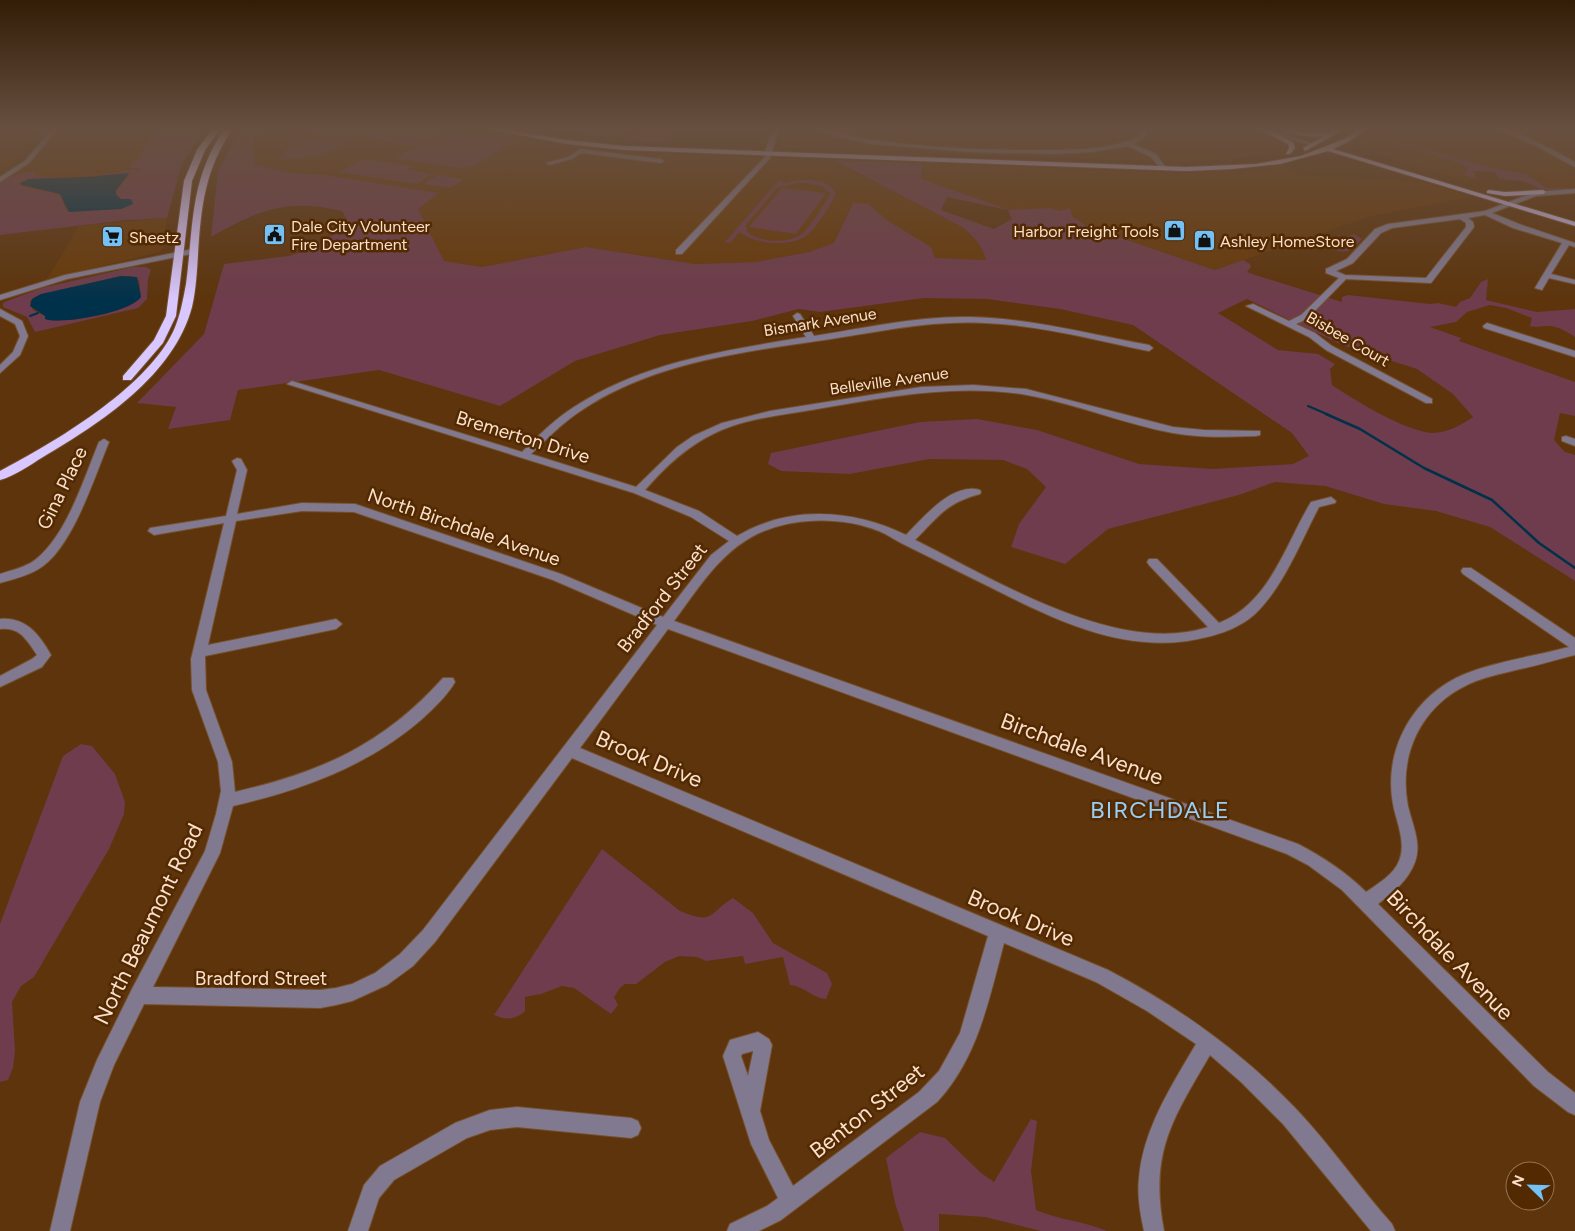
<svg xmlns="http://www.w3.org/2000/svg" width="1575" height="1231" font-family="Figtree,sans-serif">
<rect width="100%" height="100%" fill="#5d340c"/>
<!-- built -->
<path fill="#683908" d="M8,128H43L34,138L0,140V136Z
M58,128H169L155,168L80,177L6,178L32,160Z
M264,128H461L530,140L617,151L835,161L962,227L974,236L983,250L986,260L935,259L853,203L834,243L809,252L756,262L695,264L586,247L482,267L444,261L418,209L438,193L325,175L292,173L254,165L253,140Z
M785,128H1335L1317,138L1285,151L1227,160L1172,162L787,148L778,145L781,131Z
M1376,128H1575V188H1547L1526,174L1485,167L1473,171L1476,179L1467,182L1362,149L1358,145L1360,142Z
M31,139L9,166L0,171V141Z
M920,163L1181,173L1240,171L1281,165L1305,175L1423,182L1470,197L1371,216L1215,270L1073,222L1059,226L920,179L922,167Z
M167,218L163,248L160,252L47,279L79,226Z"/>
<!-- green -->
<path fill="#6e3c4c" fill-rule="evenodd" d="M159,128H206L182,163L167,218L126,220L0,235V182L12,176L34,171L35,175C53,180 95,175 114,173C122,172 128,169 137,170L135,173L141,168H129L132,162L137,160ZM129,174L115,193L121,199H131L67,211L60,194L22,186L20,182L29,179Z
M241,128H264L253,140L255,165L292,173L325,175L439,193L418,209L444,261L482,267L586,247L695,264L756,262L809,252L834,243L853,203L868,204L888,221L931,247L935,258L986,260C982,245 974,236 962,227L834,160L920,163L922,167L921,179L1010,210L1051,208L1059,211L1070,208L1072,216L1086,226L1215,270L1243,260L1250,264L1251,267L1247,272L1252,274L1342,302V297L1348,295L1430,304L1438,303L1456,307L1460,302L1470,298L1481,282L1488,279L1486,300L1537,312L1575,309V337C1568,332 1556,325 1546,326C1539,326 1538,328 1530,326L1532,318L1506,308L1490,305L1467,312L1456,322L1430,327L1461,338L1459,341L1575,382V416L1560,413L1554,440L1565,452L1575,455V581L1490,527L1436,511L1384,504L1325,486L1275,482L1239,495L1108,529L1065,564L1011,547L1019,524L1046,487L1027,469L1003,460L929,459L850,474L781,471L768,464L771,453L920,422L977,419L1037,430L1139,464L1213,469L1293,464L1309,456L1292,433L1133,325L1060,309L987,299L924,298L820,312L799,309L752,321L660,335L575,361L500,406L379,370L238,390L230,420L168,429L176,407L137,403L204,334L224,264L289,256L317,247L349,223L342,211C287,198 258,210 211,237L218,171ZM947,197L1008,210L1012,219L994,229L941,210ZM1247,299L1342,345L1417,369L1453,394L1473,417C1461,425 1449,432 1434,433C1408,433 1354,400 1332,385L1330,369L1335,364L1318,354L1278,350L1218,313Z
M286,128H440L450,131L412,146L353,136L328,137Z
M605,128H682L672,132L662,142L625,140L640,132C619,136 601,138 580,135L579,133Z
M465,135L514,140L474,166L464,168L395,159C416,145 440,135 465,135Z
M349,138C335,156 301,158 280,160L292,142L295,140Z
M1381,138L1493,168L1526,174L1547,188H1575V190H1543L1523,181L1500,179L1494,172L1474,171L1476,179L1464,175L1468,169L1462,164Z
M363,159L414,166L407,170L432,174L417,184L339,172Z
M438,175L464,179L450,188L423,184Z
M779,180L784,181L783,183C799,179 829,176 836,194C829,207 818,226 807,235C792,248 753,244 740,232L730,243L725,242ZM801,182L822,186L831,194C824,204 810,228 800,235C786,244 760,242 747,232L746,225L777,188Z
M782,188L826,193L796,234L749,227Z
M1354,234L1362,239C1343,260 1342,249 1320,246Z
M133,267H146L151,270L148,279L147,299L138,308L35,332L27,317L3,307V303L7,301L42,288ZM121,276H131L139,280L141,297C130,312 64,325 46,319L45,316L33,310L30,301L37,296Z
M81,744L92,746L115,774L125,802L124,814L109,849L34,977L21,986L12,1002L15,1051L13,1068L8,1080L0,1082V924L63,756Z
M602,849L680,911C715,925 707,914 733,898L753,913L773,943L827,973L832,984L826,999C812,998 804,986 790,985L783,957L745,964L743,956L706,961L697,957L679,956L665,962L636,984H625L620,988L614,997L618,1005L611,1014L574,988L562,986L541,994L525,997V1011C516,1020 505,1020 494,1015Z
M1031,1119L1037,1121L1031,1171L1036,1210C1059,1220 1084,1221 1107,1231H1041L985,1217L939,1214V1231H904L895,1203L886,1158L920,1132L945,1138L981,1173L994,1182Z"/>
<!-- water -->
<path fill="#00314b" d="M127,173L129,174L116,190V195L121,199H131L133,204L121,209L69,212L60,194L19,184L29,179L88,177Z
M121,276L137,277L141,297C131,312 62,325 45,319V316L30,306L32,299L41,294Z"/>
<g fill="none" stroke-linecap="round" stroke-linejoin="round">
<!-- stream-far1 -->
<path stroke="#00314b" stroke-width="2" d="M30,316L38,313
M1308,406L1329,415"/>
<!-- stream -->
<path stroke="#00314b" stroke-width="2.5" d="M1326,414L1360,429L1424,468L1492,500L1539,543L1575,568"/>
<defs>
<path id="minor" d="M53,128H59L29,163L0,182V177L25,161Z
M776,128H782L778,133L770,158L682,254H676V250L765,157L764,154L772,132Z
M813,128C833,128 853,138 873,140C923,147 975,150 1026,150C1064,150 1103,152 1139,137L1143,128H1149L1143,139L1133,144L1156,154L1167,169L1162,170L1151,157L1128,146L1093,152L1054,154L968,152L871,144L834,136Z
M1255,128H1264L1317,145L1312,146Z
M1492,128C1518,128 1552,150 1575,162V167L1534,145Z
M580,149L661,159L664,161L661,163L581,153L572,159L549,165L546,163L568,157Z
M1575,189V193L1536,196L1492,213L1519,224L1575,243V247L1569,245L1551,274L1575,280V284L1549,278L1542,290L1535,288L1562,243L1513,228L1485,215L1468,218L1473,222L1474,227L1431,283L1346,279L1307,319L1296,324L1315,333L1332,346L1432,399V403H1426L1326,350L1309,337L1246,306L1253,304L1289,321L1301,315L1339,278L1326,273V269L1347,259L1375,229L1388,224L1485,211L1535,192ZM1460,219L1466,223V227L1426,278L1345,275L1336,271L1353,263L1381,233L1392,228Z
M193,249L197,251L196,253L67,279L0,300V295L65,275Z
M0,309L22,321L28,336L20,355L0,373V365L13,352L20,336L15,324L0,316Z
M797,313L800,314L814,336C865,328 917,316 969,317C1030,318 1089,334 1149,345L1153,348L1149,351C1095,340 1040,325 985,323C933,320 882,331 831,339C745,352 653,361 579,412C561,424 546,440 531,454L636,487L677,447L693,436L722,423L770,411L921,387L973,385L1026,389L1173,427L1204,430L1260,431V435L1256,436C1228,437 1200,438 1173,433C1124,424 1077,404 1027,395C957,383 886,397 817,409C783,415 747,418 715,433C687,446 665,467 645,490L699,511L737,536C790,505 853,509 906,535C923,518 952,482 980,490L981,492L980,494C946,503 939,516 915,540C994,579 1118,657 1208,627L1149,565L1147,562L1149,559H1157L1219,623C1270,603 1285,545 1311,502L1331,497L1336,501L1335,503L1319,507C1300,543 1284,586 1255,614C1236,631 1211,637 1187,641C1117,651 1051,618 990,587C961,573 932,558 903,544C895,540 887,534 879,531C842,516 793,517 757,534C719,553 698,589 674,621L1298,844C1323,857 1346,872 1366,892C1378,884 1394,874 1399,861C1406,845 1398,825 1394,809C1382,756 1408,703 1456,678C1485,663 1536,656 1569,647L1463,574L1461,571L1463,568H1471L1575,638V655C1555,660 1536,666 1516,670C1500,674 1484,677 1469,684C1421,706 1398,755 1408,806C1412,824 1422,843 1415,862C1408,881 1393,892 1378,904L1548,1072L1575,1093V1115L1568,1112L1534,1086L1342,890L1308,865L1287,854L668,629L580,748L1108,970C1179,1007 1242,1052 1297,1110C1331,1146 1359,1187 1392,1224L1395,1231H1371L1283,1124L1241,1082L1210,1055C1172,1120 1149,1153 1164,1231H1144C1140,1213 1137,1196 1139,1178C1143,1129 1172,1085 1196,1044L1147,1011L1096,982L1004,943C989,999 978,1058 937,1102L781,1220L759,1231H727L730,1224L767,1206L778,1198L751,1144L723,1056L730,1040L758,1032L769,1039L772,1045L760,1111L769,1140L793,1186L919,1092L939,1071L960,1033L988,936L572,758L435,942L413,966L387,985L352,1001L336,1005L320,1008L144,1004L114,1065L100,1102L70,1231H50L80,1102L97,1060L132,989L205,851L216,814L221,791L218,762L192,690L191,659L224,523L154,535L148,531L150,528L226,516L237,470L232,461L237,458L241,459L247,470L237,514L302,503L355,504L561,574L663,617L711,555L729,541L691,517L634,493L287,384L292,381L295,382L522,452C538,436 555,419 574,407C643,362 726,350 806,337L793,316ZM302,511L354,512L553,580L657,625L423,930L400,954L375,973L352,984L336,988L320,990L153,987L220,853L233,806C302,790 368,766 422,719C433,709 447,696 455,682L453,678H443C383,745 321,772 235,792L232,762L206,690L205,656L336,629L342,624L336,619L208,645L236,521ZM753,1051V1052L748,1076L741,1056L742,1054Z
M1487,323L1575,351V357L1484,328L1483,326Z
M1566,436L1575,439V446L1562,441V437Z
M104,439L109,442C94,478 74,543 43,566C31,575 14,579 0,583V574C12,570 26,567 35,560C67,535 84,478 99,442Z
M0,619C26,617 39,634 51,655L42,667L0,687V676L32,659L37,655C26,639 20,627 0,629Z
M517,1107L631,1118L638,1121L641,1128L638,1135L631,1138L517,1127L490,1130L467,1138L394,1180L379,1198L368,1231H348L364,1185L380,1166L455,1123L490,1110Z"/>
<path id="major" d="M482,128H496L567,140L624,146L1186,167L1256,164L1301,156L1344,139L1361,128H1368L1348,142L1333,149L1575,222V226L1328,151L1280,164L1232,169L1186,171L624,150L567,144Z
M1340,128H1347L1305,151L1303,148L1324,136L1311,137L1283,132L1286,130C1304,132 1323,137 1340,128Z
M1262,129H1266L1293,142L1295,148L1290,154H1286L1289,148L1288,144L1262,131Z
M1489,190L1505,192L1543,190L1546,192L1543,194L1505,196L1487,193V191Z"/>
<path id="highway" d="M213,128H221L205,150L192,181L176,316L163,343L131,380H123V376L154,340L166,316L184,181L197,150Z
M225,128H233C205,169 201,206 198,254C197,271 196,290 192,307C174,375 101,423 43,457C30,465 15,476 0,480V471C55,442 145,389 173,332C180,317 183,300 186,284C194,224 189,181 225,128Z"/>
</defs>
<!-- minor casing -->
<use href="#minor" stroke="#76502b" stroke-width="2"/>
<!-- major casing -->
<use href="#major" stroke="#76502b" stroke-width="2"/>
<!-- highway casing -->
<use href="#highway" stroke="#76502b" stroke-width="2"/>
<!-- minor -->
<use href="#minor" fill="#817990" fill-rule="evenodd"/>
<!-- major -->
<use href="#major" fill="#c0b1e0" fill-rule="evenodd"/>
<!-- highway -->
<use href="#highway" fill="#d9c7ff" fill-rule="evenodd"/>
</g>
<!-- sky -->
<linearGradient id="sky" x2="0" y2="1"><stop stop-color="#331d07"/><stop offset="0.43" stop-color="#675040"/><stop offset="1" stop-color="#675040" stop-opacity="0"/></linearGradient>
<rect width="1575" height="300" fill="url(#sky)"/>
<!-- icons -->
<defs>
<symbol id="shop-square" viewBox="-11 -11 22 22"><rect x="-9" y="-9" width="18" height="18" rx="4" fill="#73c1f5" stroke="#522900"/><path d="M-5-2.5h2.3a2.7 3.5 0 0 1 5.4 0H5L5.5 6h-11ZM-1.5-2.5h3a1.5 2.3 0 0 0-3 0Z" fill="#111"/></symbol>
<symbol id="civic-square" viewBox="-11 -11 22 22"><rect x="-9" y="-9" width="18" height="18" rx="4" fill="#73c1f5" stroke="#522900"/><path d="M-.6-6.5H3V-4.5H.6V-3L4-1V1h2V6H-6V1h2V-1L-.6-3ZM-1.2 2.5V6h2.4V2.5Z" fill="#111"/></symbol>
<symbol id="supermarket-square" viewBox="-11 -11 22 22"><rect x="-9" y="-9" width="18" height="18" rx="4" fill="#73c1f5" stroke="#522900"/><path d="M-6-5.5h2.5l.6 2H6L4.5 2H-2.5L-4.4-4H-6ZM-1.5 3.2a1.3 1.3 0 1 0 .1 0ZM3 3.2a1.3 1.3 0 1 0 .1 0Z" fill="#111"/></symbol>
</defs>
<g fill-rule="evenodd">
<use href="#shop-square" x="1162" y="218" width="25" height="25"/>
<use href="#civic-square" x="262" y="222" width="25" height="25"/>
<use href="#supermarket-square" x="100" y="224" width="25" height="25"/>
<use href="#shop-square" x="1192" y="228" width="25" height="25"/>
</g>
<g text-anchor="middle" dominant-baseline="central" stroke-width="5" stroke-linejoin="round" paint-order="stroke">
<!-- far-poi labels -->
<g font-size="16" fill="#fae0cc" stroke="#522900" text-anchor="start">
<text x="291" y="226">Dale City Volunteer<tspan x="291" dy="18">Fire Department</tspan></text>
<text x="1159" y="231" text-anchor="end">Harbor Freight Tools</text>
<text x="129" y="237">Sheetz</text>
<text x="1220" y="241">Ashley HomeStore</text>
</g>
<!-- far-street labels -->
<g font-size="16" fill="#fae0cc" stroke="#522900">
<text transform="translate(820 322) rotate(-9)">Bismark Avenue</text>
<text transform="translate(1348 339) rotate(30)">Bisbee Court</text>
<text transform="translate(889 381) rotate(-8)">Belleville Avenue</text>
</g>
<!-- street labels -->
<g font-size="19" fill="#fae0cc" stroke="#522900">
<text transform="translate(523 437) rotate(17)">Bremerton Drive</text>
<text transform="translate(62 488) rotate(-64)">Gina Place</text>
<text transform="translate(464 527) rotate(19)">North Birchdale Avenue</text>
<text transform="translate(662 598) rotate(-52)">Bradford Street</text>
<text x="261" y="978">Bradford Street</text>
</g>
<!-- near-street labels -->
<g font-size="22" fill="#fae0cc" stroke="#522900">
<text transform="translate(1082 749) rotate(20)">Birchdale Avenue</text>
<text transform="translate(649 759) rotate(23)">Brook Drive</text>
<text transform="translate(1021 918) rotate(23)">Brook Drive</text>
<text transform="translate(148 924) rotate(-64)">North Beaumont Road</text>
<text transform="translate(1450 955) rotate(46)">Birchdale Avenue</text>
<text transform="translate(867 1111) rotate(-38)">Benton Street</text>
</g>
<!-- near-neighbourhood labels -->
<g font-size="24" letter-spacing="1" fill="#97cff6" stroke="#522900">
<text x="1160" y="809">BIRCHDALE</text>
</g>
</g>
<!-- north arrow -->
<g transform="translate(1530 1186) rotate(293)"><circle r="24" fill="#522900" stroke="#957252"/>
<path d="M0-4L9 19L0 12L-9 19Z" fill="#73c1f5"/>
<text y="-8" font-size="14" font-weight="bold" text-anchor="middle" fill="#fae0cc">N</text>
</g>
</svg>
